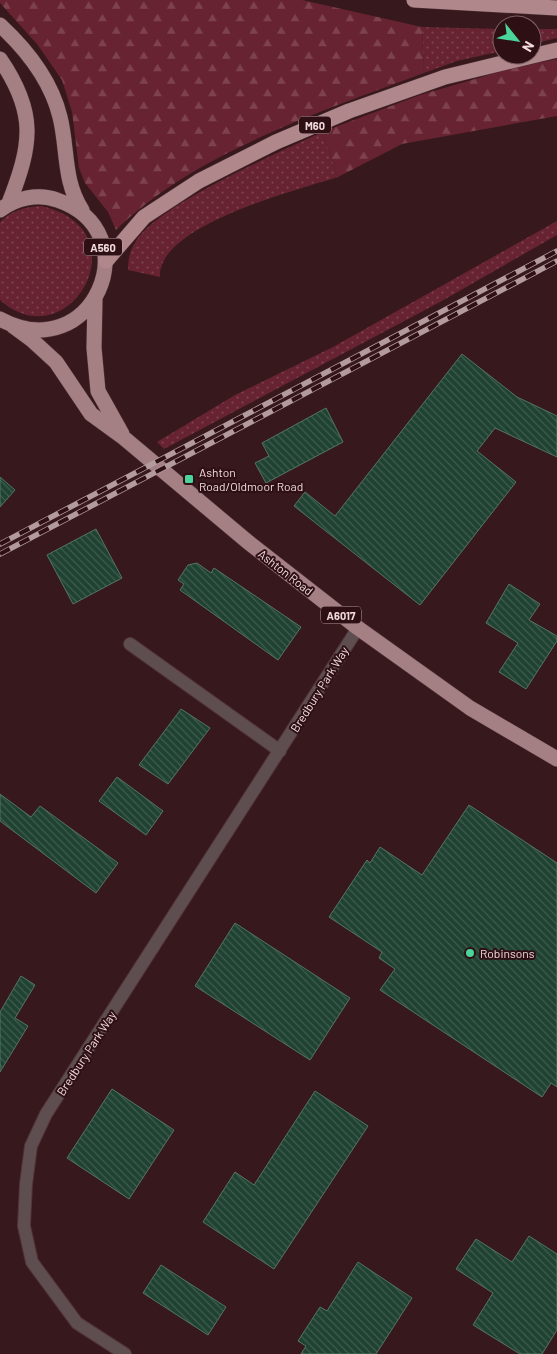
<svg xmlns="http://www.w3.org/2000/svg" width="557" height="1354" font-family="Barlow,sans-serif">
<defs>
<pattern id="grass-dots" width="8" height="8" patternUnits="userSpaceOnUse" patternTransform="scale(1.25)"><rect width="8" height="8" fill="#672331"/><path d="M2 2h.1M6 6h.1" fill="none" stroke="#7d424e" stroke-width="1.8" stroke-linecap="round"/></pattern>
<pattern id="forest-firs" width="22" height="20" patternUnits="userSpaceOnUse" patternTransform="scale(1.25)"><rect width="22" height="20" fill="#672331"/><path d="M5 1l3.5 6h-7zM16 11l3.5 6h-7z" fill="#7d424e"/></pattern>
<pattern id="building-back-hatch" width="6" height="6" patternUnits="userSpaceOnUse" patternTransform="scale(1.25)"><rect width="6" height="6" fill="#1f4232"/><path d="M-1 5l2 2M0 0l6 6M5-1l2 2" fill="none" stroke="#405d4f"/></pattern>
</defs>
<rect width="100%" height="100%" fill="#37181d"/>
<!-- grass -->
<path fill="url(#grass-dots)" d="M422,27L502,29V51L457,61L424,73Z
M532,29H557V38L532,44Z
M322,132L338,177C298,190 157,225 160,277L128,270C128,259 130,250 136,241C157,205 280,152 322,132Z
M41,206C145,229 69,362 0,300V222C12,210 25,207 41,206Z
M557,221V235L440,302L164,449L157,442L235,395L333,347Z"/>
<!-- forest -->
<path fill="url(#forest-firs)" d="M0,0H302L422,27L424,73C322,111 194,153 116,230L108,212L85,183L79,168L72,112L62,80L37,44L0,3Z
M557,59V116L402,144L338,177L322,132L420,95L509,69Z"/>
<!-- building -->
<path fill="url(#building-back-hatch)" stroke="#527664" d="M462,354L517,397L557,416V457L495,428L477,451L516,482L420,605L294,506L305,492L335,516Z
M326,408L343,442L266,483L255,463L269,456L262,443Z
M0,477L15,490L0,507Z
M96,529L122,578L73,604L47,555Z
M197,563L211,573L214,568L301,627L278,660L180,590L184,584L178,580L188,565Z
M509,584L540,604L529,620L557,636V641L526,689L499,672L518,643L486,623Z
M181,709L210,728L168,784L139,765Z
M117,777L163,811L146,835L99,801Z
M0,794L31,817L40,806L118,863L96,893L0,821Z
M469,805L557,863V1087L551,1083L542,1097L380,990L395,969L379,958L382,952L329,917L367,860L370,863L380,847L422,875Z
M235,923L350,998L310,1060L195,986Z
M21,976L35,985L15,1018L28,1026L0,1072V1012Z
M112,1089L174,1130L129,1199L67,1158Z
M315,1091L368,1126L274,1269L203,1222L235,1172L254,1185Z
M529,1236L557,1254V1330L542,1354H520L473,1325L493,1293L456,1269L476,1239L512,1262Z
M358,1262L412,1298L376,1354H301L306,1346L298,1341L320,1307L327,1311Z
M161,1265L226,1307L208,1335L143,1293Z"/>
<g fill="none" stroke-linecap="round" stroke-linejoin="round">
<defs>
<path id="minor" d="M130,644L280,751
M125,1354L77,1323L32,1262L24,1226L26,1184L31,1146L46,1114L358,628"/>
<path id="trunk" d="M0,25C27,50 51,80 60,117C68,149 63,181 82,210
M0,59C37,113 32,144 9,203
M0,210C16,198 38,193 57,200C152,232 92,369 0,319
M95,299L94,348L98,391L122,434
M13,326L32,340L56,362L91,414L124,438L248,542L358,628L470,708L557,759"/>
<path id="motorway" d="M414,0L557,8
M106,261L144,217L199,181L276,142L349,111L445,77L557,50"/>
</defs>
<!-- minor casing -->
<use href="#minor" stroke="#513338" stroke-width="14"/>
<!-- trunk casing -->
<use href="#trunk" stroke="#513338" stroke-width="16"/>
<!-- motorway casing -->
<use href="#motorway" stroke="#513338" stroke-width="16"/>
<!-- minor -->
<use href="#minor" stroke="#5e4e50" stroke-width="12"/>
<!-- trunk -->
<use href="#trunk" stroke="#a48084" stroke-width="15"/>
<!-- motorway -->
<use href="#motorway" stroke="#b0888c" stroke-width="15"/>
<defs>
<path id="rail" d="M0,544L557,251
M0,554L557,261"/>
</defs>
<!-- rail casing -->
<use href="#rail" stroke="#b39a9d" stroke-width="5.5"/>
<!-- rail -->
<use href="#rail" stroke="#2d0f14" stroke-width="4" stroke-dasharray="11" stroke-linecap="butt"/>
</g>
<!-- markers -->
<g fill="#4bd49b" stroke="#2d0f14" stroke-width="2">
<rect x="184" y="474" width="10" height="10" rx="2.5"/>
<circle cx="470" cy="953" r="5"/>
</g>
<g text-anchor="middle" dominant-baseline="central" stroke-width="4" stroke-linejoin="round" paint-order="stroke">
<!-- shield labels -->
<g fill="#2d0f14" stroke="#b69da0" stroke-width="1">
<rect x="299" y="116.5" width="32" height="17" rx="4"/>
<rect x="84" y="238.5" width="38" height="17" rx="4"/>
<rect x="321" y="606.5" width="40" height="17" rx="4"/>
</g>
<g font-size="11" font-weight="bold" fill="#f0dadc">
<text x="315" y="125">M60</text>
<text x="103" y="247">A560</text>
<text x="341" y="615">A6017</text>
</g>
<!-- poi labels -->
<g font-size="12" fill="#f0dadc" stroke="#2d0f14" text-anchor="start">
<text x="199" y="472">Ashton<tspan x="199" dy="14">Road/Oldmoor Road</tspan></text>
<text x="480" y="953">Robinsons</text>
</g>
<!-- street labels -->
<g font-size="12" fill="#f0dadc" stroke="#2d0f14">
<text transform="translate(286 572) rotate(38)">Ashton Road</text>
<text transform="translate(319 689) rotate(-58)">Bredbury Park Way</text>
<text transform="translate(86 1053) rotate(-57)">Bredbury Park Way</text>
</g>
</g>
<!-- north arrow -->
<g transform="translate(517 40) rotate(120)"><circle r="24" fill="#2d0f14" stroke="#7b6064"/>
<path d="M0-4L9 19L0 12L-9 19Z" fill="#4bd49b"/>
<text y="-8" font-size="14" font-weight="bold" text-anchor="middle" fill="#f0dadc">N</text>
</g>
</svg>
